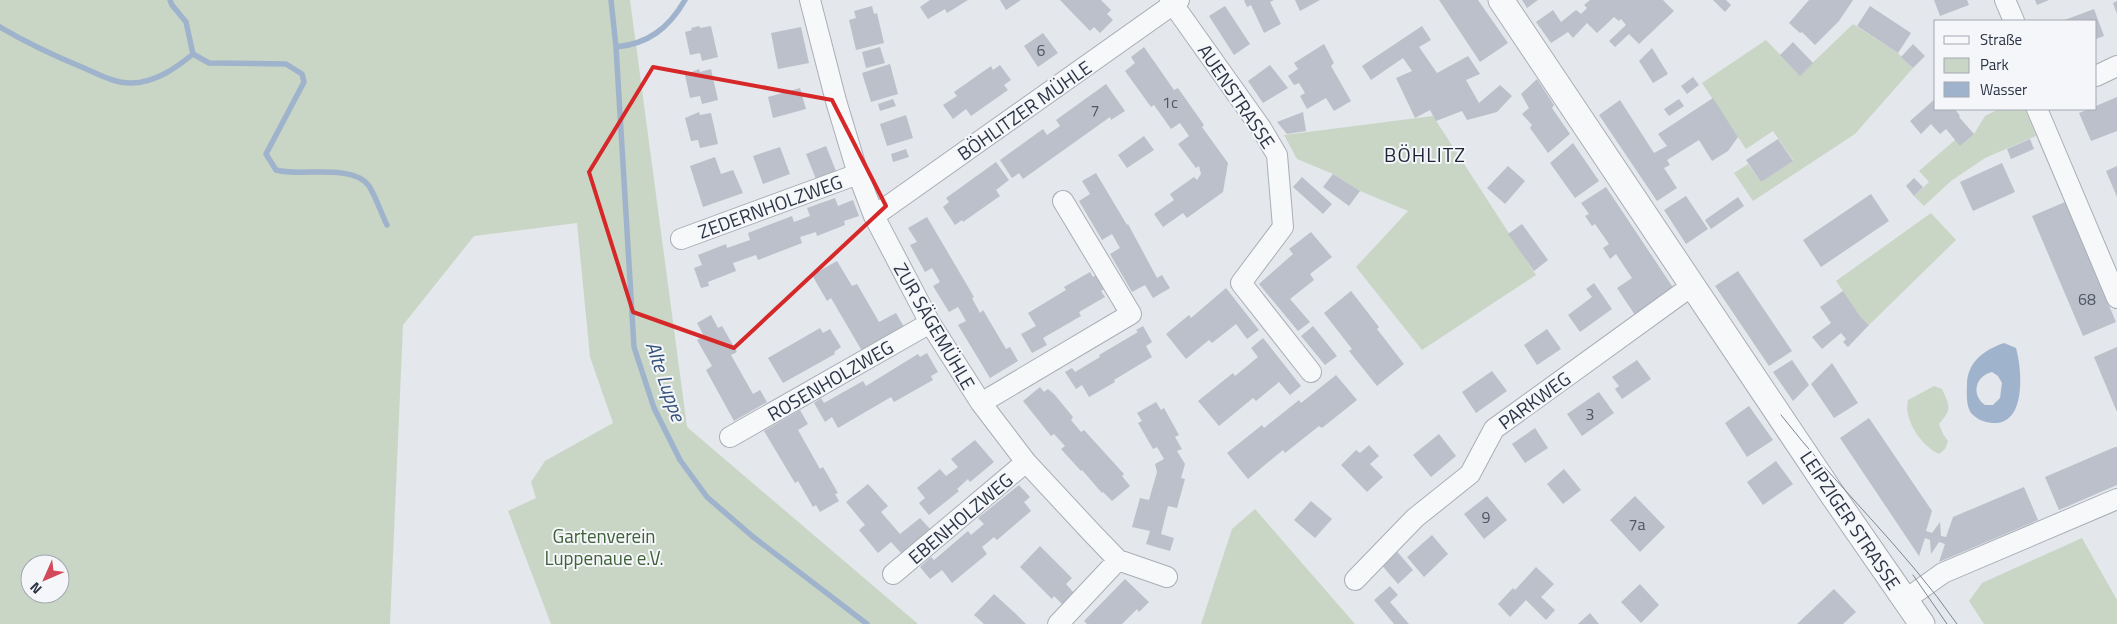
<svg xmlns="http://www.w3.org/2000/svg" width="2117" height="624" font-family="'Titillium Web',sans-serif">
<rect width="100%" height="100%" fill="#e4e7ec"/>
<!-- green -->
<path fill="#c9d6c5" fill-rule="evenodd" d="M0,0H630L687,427L918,624H551L508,511L536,498L531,482L545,461L613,423L590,357L577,223L474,236L403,325L390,624H0ZM30,564H60V594H30Z
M1853,24L1898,53L1913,68L1855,134L1753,201L1734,173L1748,164L1761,182L1793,160L1773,131L1746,149L1702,83L1766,40L1800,75Z
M1999,109H2025L2036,136L1985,158L1951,181L1924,206L1914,196L1929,182L1919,171L1955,140L1974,134L1985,116Z
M1433,116L1536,275L1422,350L1356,267L1408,211L1360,191L1333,174L1297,159L1284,135Z
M1931,213L1956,240L1869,325L1860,316L1836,281Z
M1934,386L1942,389C1950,407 1952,409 1939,424L1943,434L1948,441L1945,449L1939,454C1921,446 1903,419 1908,400Z
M1255,509L1355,624H1201L1232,529Z
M2082,538L2117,600V624H1984L1969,601L1982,583Z"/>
<!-- water -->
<path fill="#9fb4cc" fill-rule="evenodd" d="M2004,343L2016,348C2023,373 2027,435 1983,421C1978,419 1971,415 1969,409C1966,401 1967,391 1967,382C1969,361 1984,350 2004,343ZM1992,372L1998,376L2002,383L2000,398L1993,405H1985C1971,395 1975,376 1992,372Z"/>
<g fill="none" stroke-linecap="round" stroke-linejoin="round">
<!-- stream -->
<path stroke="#9fb4cc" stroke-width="5.5" d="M170,0L172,5L186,22L193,54L209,63L286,64L302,74L304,82L266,154L276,170C300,177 353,163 369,186C376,197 381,213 387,225
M611,0L616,47L634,347L654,408L680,460L707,497L752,536L867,624
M0,27C27,43 55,56 84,68C98,74 114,83 131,83C155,83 176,68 193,54
M616,47C648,44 669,28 685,0"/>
</g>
<!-- building -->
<path fill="#bbc0ca" d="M930,0H968L947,13L945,9L928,19L920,7Z
M1000,0H1021L1006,10Z
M1060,0H1101L1111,10L1107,14L1113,20L1100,33L1094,27L1090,31Z
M1244,0H1274L1270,2L1281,24L1264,33L1251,5L1247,7Z
M1295,0H1320L1300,11Z
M1439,0H1478L1508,43L1480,62Z
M1522,0H1538L1527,8Z
M1590,0H1663L1674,11L1639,44L1629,34L1615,47L1609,41L1626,25L1621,19L1619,21L1614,17L1597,33L1587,23L1573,38L1568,32L1551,43L1536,22L1553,10L1561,22L1576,10L1581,14L1587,8L1584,5Z
M1713,0H1726L1731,5L1725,12Z
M1809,0H1853L1839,21L1815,45L1802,32L1800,33L1789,23Z
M1934,0H1967L1969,5L1940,16Z
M2035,0H2049L2037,5Z
M2117,1V14L2113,3Z
M872,6L874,14L877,13L884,43L856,50L849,20L856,18L854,11Z
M1225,6L1250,44L1234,55L1209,16Z
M1870,6L1911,33L1898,53L1857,26Z
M2094,9L2104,36L2096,39V21H2062Z
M699,26L700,28L711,26L718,57L702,61L700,53L690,55L685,32L692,30L691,28Z
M1422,26L1431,40L1419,47L1437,73L1468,56L1480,74L1466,80L1479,103L1500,85L1512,96L1497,112L1467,120L1462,111L1436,121L1430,110L1415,118L1396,78L1412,71L1403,58L1371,80L1362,66Z
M801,27L809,63L778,69L771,33Z
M1043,33L1058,53L1038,67L1024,46Z
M1793,42L1813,63L1800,76L1780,55Z
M1324,44L1334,63L1331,66L1351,101L1334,111L1326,98L1307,109L1300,96L1305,93L1299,83L1294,85L1288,76L1298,69L1294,63Z
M1913,44L1925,56L1913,68L1901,57Z
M880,47L885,63L866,68L862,52Z
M1144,47L1174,90L1178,88L1204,125L1202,127L1228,163L1223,192L1187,218L1183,213L1163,227L1154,214L1174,200L1170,194L1194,177L1197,180L1201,174L1199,166L1196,168L1178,144L1189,136L1180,123L1171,129L1154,105L1151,107L1125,71L1135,63L1131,57Z
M1652,48L1668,74L1653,83L1639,61Z
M890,64L898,94L871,102L862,73Z
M1000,65L1011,80L1004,85L1008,90L971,116L966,109L953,119L943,105L957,96L954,92L991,66L993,70Z
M1270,65L1288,88L1263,103L1248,81Z
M699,69L700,72L711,69L718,100L702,104L700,96L690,98L685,75Z
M1693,77L1699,85L1687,94L1681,86Z
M1537,79L1554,105L1552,108L1570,134L1548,153L1530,128L1532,125L1522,114L1529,108L1521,94Z
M1106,84L1125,111L1111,120L1110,117L1023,179L1019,173L1012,178L1000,160L1043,129L1047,135L1060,126L1056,120Z
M800,88L806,109L773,118L768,97Z
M2117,97V131L2091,141L2079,113L2089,109H2096V106Z
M1713,98L1738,137L1728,151L1712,161L1699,140L1667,160L1670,165L1664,168L1677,188L1657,201L1599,115L1620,100L1654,153L1667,146L1658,134Z
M1936,98V109H1955L1960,116L1959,117L1974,134L1960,146L1946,129L1940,134L1931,124L1921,134L1910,121Z
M893,99L896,106L880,111L878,104Z
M1679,99L1684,106L1669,116L1664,109Z
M699,112L700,115L711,113L718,144L700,148L698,140L691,141L685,118Z
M1303,112L1306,131L1287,134L1277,122Z
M906,115L913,138L887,146L880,124Z
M1144,136L1154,150L1127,168L1118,155Z
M1778,139L1793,161L1761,182L1746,160Z
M2030,139L2034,149L2011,159L2007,149Z
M1573,143L1599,181L1575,198L1550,163Z
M826,146L836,171L816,179L806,154Z
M780,147L790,174L763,184L753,156Z
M906,149L909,157L893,162L891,154Z
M715,157L721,174L733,170L743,193L703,207L690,166Z
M996,162L1009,180L996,190L1000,196L963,222L962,220L955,225L943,207L949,202L946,198Z
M2002,163L2015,192L1973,211L1960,182Z
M1508,166L1525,181L1505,204L1487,188Z
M2117,166V197L2106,171Z
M1096,173L1127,225L1128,224L1157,278L1162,275L1170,288L1153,298L1145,285L1132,292L1110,254L1120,248L1112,234L1102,240L1079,201L1090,194L1082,181Z
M1333,174L1360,191L1349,206L1323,187Z
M1302,177L1332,204L1323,214L1293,187Z
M1914,178L1923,187L1914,196L1906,186Z
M1606,187L1674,289L1635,315L1617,288L1632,278L1616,254L1610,259L1603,248L1609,244L1595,224L1592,226L1585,216L1589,214L1581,203Z
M1871,194L1889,221L1821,267L1803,240Z
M1686,196L1708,229L1686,244L1664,210Z
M1738,197L1744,206L1711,229L1705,220Z
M835,198L838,206L853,200L859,216L844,221L845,225L817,236L816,232L800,237L802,243L758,260L756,255L733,263L736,271L708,282L709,286L701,288L694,268L702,265L698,255L726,244L727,248L750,240L748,233L792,216L794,222L810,216L807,208Z
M2065,202L2116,322L2083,336L2032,216Z
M927,217L974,297L972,298L980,313L983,310L1006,349L1010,347L1018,361L990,378L958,325L966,321L958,307L949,312L933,286L940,282L932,268L925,272L910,245L917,242L908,228Z
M1522,224L1548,260L1534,271L1508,234Z
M1311,232L1332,257L1310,274L1314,280L1290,299L1310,322L1298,331L1259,284L1293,254L1289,249Z
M837,261L852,286L857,284L879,322L896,313L904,327L862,351L831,298L827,301L812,275Z
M1738,271L1792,351L1769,366L1715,286Z
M1090,272L1093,277L1100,273L1108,287L1101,291L1105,297L1079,312L1081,316L1043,338L1047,345L1032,353L1021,334L1036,326L1028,313L1066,290L1064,287Z
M1594,283L1612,309L1580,332L1568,315L1592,297L1586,289Z
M1226,288L1259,330L1247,339L1236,324L1212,343L1209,340L1186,359L1166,334L1189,315L1191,318Z
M1351,291L1379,327L1377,329L1404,364L1377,386L1349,351L1352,349L1324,313Z
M1843,291L1860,316L1869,325L1848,347L1843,342L1846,339L1841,333L1822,349L1812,337L1831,323L1820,307Z
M711,315L718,328L722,326L737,352L731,355L753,394L760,390L767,402L734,421L706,370L712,366L697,340L704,336L697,323Z
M1143,326L1152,342L1146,346L1152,357L1114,380L1115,382L1089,397L1082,385L1076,389L1065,372L1072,368L1075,372L1100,357L1099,355L1138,332L1136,330Z
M1313,326L1337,356L1325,365L1301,336Z
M820,328L823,333L830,329L841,347L834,352L835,354L783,383L768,358Z
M1547,329L1561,349L1537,365L1524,345Z
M1263,338L1301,386L1290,395L1279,382L1256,401L1253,398L1219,426L1198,401L1233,373L1235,376L1258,357L1251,348Z
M2117,347V412L2094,357Z
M927,353L938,372L931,376L933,380L894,402L891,397L838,428L832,417L825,422L814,403L821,398L824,403L863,381L866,386L918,354L920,357Z
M1637,360L1651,379L1622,399L1615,389L1619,386L1612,377Z
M1792,360L1809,385L1793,401L1773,372Z
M1832,363L1858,403L1834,418L1811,384Z
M1492,371L1507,391L1476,413L1462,392Z
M1336,375L1357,400L1322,428L1319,426L1285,453L1283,450L1248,479L1227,453L1262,425L1264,428L1299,400L1301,403Z
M1040,387L1044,392L1048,389L1054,394L1073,417L1071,420L1081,432L1084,430L1124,474L1122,476L1130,486L1112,501L1103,492L1102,493L1082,470L1081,471L1061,449L1065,446L1054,434L1051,436L1023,401Z
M1599,392L1614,413L1582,436L1567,414Z
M1156,402L1161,410L1164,408L1179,435L1175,437L1182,449L1177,451L1185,464L1181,478L1185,479L1177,508L1168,506L1161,534L1174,538L1170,551L1146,544L1150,531L1132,527L1140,498L1149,500L1157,472L1155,464L1164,459L1157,447L1153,449L1138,423L1142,421L1137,413Z
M1749,406L1773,440L1747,457L1725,423Z
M800,410L808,424L798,430L820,469L823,467L838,493L835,494L839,501L820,512L816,505L813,507L798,481L795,483L764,431Z
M1869,418L1932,511L1926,531L1932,533L1940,522L1941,536L1946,537L1953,517L2024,487L2038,520L1939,562L1945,544L1939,542L1931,554L1930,540L1925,538L1919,556L1840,438Z
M1535,428L1548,448L1525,463L1512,444Z
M1439,434L1456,456L1431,477L1413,455Z
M975,440L994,462L970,482L968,479L957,489L959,491L929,515L919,503L925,498L917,488L940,469L946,476L958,467L951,459Z
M1369,445L1379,456L1370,464L1383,477L1367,492L1341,465L1356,450L1360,453Z
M2115,447H2117V485L2059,510L2045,477Z
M1776,461L1793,484L1763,505L1747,482Z
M1564,469L1581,490L1563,504L1547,484Z
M868,484L888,506L881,512L900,534L920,518L931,530L902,554L891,542L878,553L859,530L865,525L846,502Z
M1019,485L1030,497L1024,502L1031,511L997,540L994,537L982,547L987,554L952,583L942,570L930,579L920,567L931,557L934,560L968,531L971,535L984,524L978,518Z
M1487,496L1507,520L1484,539L1464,514Z
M1635,496L1665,527L1640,552L1610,520Z
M1311,501L1332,519L1315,538L1294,520Z
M1432,535L1448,554L1424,577L1407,557Z
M1040,546L1072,578L1066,584L1075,594L1064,606L1054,596L1052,599L1020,567Z
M1394,548L1413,570L1398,584L1379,562Z
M1536,567L1554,584L1541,597L1555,610L1546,620L1526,600L1510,617L1498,604L1513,588L1515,590Z
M1125,579L1149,602L1139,612L1137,609L1122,624H1087L1084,621Z
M1640,584L1659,605L1641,623L1621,602Z
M1390,586L1398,595L1390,602L1409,624H1394L1374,600Z
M1834,589L1856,612L1843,624H1797Z
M994,594L1016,614L1026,624H984L974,615Z
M1590,613L1599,624H1578Z"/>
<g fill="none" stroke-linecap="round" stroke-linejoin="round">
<defs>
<path id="minor" d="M810,0L836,101L858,174L874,216L930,323L981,403L1026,462L1092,533L1118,560L1167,577
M1170,0L1261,128L1277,155L1283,227L1241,283L1311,372
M2005,0L2014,21
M2096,76L2117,66
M2037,109L2117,298
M874,216L1179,0
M681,239L858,174
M981,403L1131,314L1063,201
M730,437L930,323
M893,574L1026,462
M1355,580L1415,518L1470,474L1494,429L1693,285
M1905,600L1943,573L2117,499
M1058,624L1118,560"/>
<path id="tertiary" d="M1501,0L1832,494L1922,624"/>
</defs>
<!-- minor casing -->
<use href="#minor" stroke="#a9aeb7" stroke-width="22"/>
<!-- tertiary casing -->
<use href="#tertiary" stroke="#a9aeb7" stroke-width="27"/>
<!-- minor -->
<use href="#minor" stroke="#f7f8fa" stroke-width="20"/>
<!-- tertiary -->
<use href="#tertiary" stroke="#f7f8fa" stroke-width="25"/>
<!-- tram -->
<path stroke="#7d8696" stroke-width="1" d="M1781,415C1837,487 1905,549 1957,624
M1913,575L1947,624"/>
</g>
<!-- marked area -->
<path fill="none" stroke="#d62828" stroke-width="4" stroke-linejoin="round" d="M653,67L832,100L886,206L734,348L633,312L589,172Z"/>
<g text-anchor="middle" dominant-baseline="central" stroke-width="4" stroke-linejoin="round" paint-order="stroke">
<!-- number labels -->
<g font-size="16" fill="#4f5766">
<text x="1041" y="50">6</text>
<text x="1170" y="102">1c</text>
<text x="1095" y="110">7</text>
<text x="2087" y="299">68</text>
<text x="1590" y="414">3</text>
<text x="1486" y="517">9</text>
<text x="1637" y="524">7a</text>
</g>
<!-- street labels -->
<g font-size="19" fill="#2b3445" stroke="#f4f6f9">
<text transform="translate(1237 96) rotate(56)">AUENSTRASSE</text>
<text transform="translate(1024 110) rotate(-35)">BÖHLITZER MÜHLE</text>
<text transform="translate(770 206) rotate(-20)">ZEDERNHOLZWEG</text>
<text transform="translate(935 326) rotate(60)">ZUR SÄGEMÜHLE</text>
<text transform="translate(830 380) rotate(-30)">ROSENHOLZWEG</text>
<text transform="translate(1534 400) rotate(-36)">PARKWEG</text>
<text transform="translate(960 518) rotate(-40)">EBENHOLZWEG</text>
<text transform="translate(1851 520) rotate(56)">LEIPZIGER STRASSE</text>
</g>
<!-- park labels -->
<g font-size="19" fill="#3f6138" stroke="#f4f6f9">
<text x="604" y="535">Gartenverein<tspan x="604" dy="22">Luppenaue e.V.</tspan></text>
</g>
<!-- neighbourhood labels -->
<g font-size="20" letter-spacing="1" fill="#1d2536" stroke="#f4f6f9">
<text x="1425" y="154">BÖHLITZ</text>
</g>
<!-- water labels -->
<g font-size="20" font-style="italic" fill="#34527a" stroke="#f4f6f9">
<text transform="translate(666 381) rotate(71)">Alte Luppe</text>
</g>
</g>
<!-- legend -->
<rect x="1934" y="20" width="162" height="90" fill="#f4f6f9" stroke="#a4a8b1"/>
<rect x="1944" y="36" width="25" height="8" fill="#f7f8fa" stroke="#a4a8b1"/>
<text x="1980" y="45" font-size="15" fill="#2b3445">Straße</text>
<rect x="1944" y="58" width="25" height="15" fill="#c9d6c5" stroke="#a4a8b1"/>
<text x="1980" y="70" font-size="15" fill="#2b3445">Park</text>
<rect x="1944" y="82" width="25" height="15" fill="#9fb4cc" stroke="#a4a8b1"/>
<text x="1980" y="95" font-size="15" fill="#2b3445">Wasser</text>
<!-- north arrow -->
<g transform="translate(45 579) rotate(225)"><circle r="24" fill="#f4f6f9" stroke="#a4a8b1"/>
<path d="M0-4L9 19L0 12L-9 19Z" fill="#d1495b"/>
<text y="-8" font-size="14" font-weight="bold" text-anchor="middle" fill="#2b3445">N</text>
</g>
</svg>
